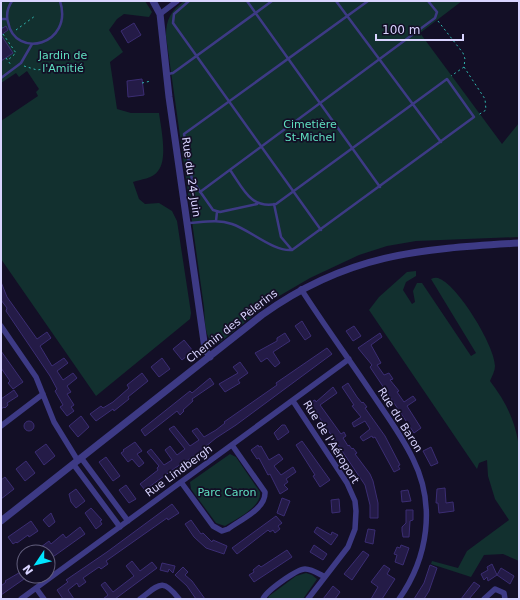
<svg xmlns="http://www.w3.org/2000/svg" width="520" height="600" font-family="'DejaVu Sans',sans-serif">
<rect width="100%" height="100%" fill="#130f26"/>
<!-- green -->
<path fill="#12302f" d="M1,1H145L152,12L149,17L124,14L117,19L109,30L123,52L110,62L117,109L131,113H159C161,128 168,159 158,171C152,179 141,179 133,182L139,199L145,204L159,203L172,211L177,221L191,313L190,319L96,396L1,259V121L38,96L36,92L39,89L27,71L19,77L16,73L1,83Z
M184,1H462L420,33L502,144L519,123V237L416,241L387,246L359,255L310,278L274,299L219,343L216,344C204,341 205,318 204,307L166,36C166,19 171,11 184,1Z
M416,271V276L406,282L403,290L412,304L415,302L413,291L417,283H422L471,356L476,353L431,279C434,278 437,277 440,279C458,286 495,346 495,366C495,371 492,376 490,381C506,402 516,422 519,448V561L503,554L484,555L471,577L431,564L432,561L458,568L467,551L509,520L495,499L488,476L487,460L479,463L477,469L369,310L379,297L407,272Z
M230,454L236,457L260,492C262,507 236,519 225,526L216,523L191,489L190,482Z
M306,573L312,575L317,579L303,599H268L269,596L296,576Z"/>
<!-- building -->
<path fill="#241b47" stroke="#3b2d73" d="M134,23L141,35L128,43L121,31Z
M6,26L8,30L1,35L13,53L1,61V29Z
M142,79L144,95L128,97L127,81Z
M1,282L7,297L37,339L47,332L51,338L40,346L52,366L64,358L68,363L57,371L63,380L73,373L77,378L67,386L71,392L67,394L74,405L71,407L74,411L67,416L60,407L63,405L55,391L57,389L50,376L6,311L7,308L1,300Z
M302,321L311,336L305,340L295,326Z
M354,326L361,336L353,341L346,331Z
M285,333L290,341L273,352L280,363L275,367L267,358L261,362L255,353L277,341V338Z
M380,333L382,337L371,345L381,363L377,365L384,375L389,373L393,379L390,380L399,391L397,392L404,402L413,396L416,400L407,406L421,428L414,433L370,367L372,365L358,348Z
M184,340L193,351L182,360L173,349Z
M327,348L332,354L236,425L216,438L194,456L175,468L145,490L140,484L158,470L157,468L159,466L147,452L151,449L164,465L172,460L165,450L170,446L177,455L185,449L169,429L174,426L190,446L199,440L192,431L197,428L204,437L216,430L225,423L224,422L277,385L276,383Z
M1,351L23,382L13,389L8,383L10,381L1,368Z
M162,358L170,369L159,377L151,367Z
M240,362L248,373L238,380L240,383L225,392L219,384L238,373L233,367Z
M142,373L148,381L128,397L129,399L114,411L113,409L96,421L90,414L101,406L103,408L113,402L129,388L127,385Z
M210,378L214,384L192,399L193,401L183,410L184,411L180,415L177,411L145,436L141,430L190,391L192,393Z
M348,383L357,397L362,403L363,402L367,407L365,408L385,436L400,465L398,466L400,469L394,472L375,437L373,438L372,436L363,441L360,437L370,429L365,421L354,427L352,423L361,417L352,406L354,405L342,387Z
M333,387L337,393L320,405L341,434L344,432L346,436L343,438L348,446L349,445L352,449L353,448L357,453L355,454L370,474L373,481L378,503V518H370V505L365,485L311,405V402L315,400L316,402Z
M14,390L18,396L7,403L8,405L5,408L4,407L1,409V399Z
M81,416L89,427L78,437L69,426Z
M24 426a5 5 0 1 1 10 0a5 5 0 1 1-10 0Z
M282,425H285L289,432L278,440L274,433Z
M302,441L330,480L320,487L313,476L315,475L296,445Z
M135,442L142,451L137,454L144,463L139,467L132,459L128,462L121,453L124,451L123,450Z
M46,444L55,456L44,465L35,452Z
M258,445L259,447L261,446L269,460L279,454L283,459L274,466L281,475L293,467L296,472L286,479L288,482L284,485L288,489L280,494L270,474L268,475L259,458L257,459L251,450Z
M431,447L438,463L431,466L423,451Z
M106,457L120,476L113,481L99,462Z
M26,461L35,473L25,481L16,469Z
M5,477L14,489L1,499V480Z
M126,485L136,499L129,503L119,490Z
M445,488L446,503L453,502L454,511L439,513L438,503H436L437,489Z
M76,489L85,501L76,508L71,502L69,494Z
M408,490L411,501L402,502L401,491Z
M282,498L290,501L284,516L277,513Z
M339,499L340,512L332,513L331,500Z
M172,504L179,513L168,520L167,518L106,561L108,564L101,569L99,567L83,578L86,582L79,587L77,583L68,590L74,599H63L57,590L68,582L66,580L107,552Z
M91,508L102,520L100,521L102,524L96,529L85,513Z
M406,510H413V520L410,521L409,537H403L402,531V527L406,523Z
M51,513L55,522L49,527L43,520Z
M276,516L282,523L278,526L280,529L275,533L273,530L270,532L268,530L237,554L232,548Z
M191,520L201,534L203,533L212,542L213,540L227,546L224,554L206,548L194,537L185,524Z
M31,521L38,531L29,537L28,535L17,543L16,542L13,544L8,537Z
M80,527L85,534L50,559L48,552H44L41,547L49,541L51,544L63,534L66,538Z
M317,527L331,535L332,532L338,535L331,545L314,532Z
M368,529L375,530L373,544L365,542Z
M314,545L327,554L323,560L310,552Z
M401,545L409,548L403,565L395,562L397,555L394,554L397,547L400,548Z
M287,550L292,557L254,582L249,575L254,572L253,570L259,565L261,567Z
M363,551L369,555L352,580L344,574Z
M132,561L140,571L152,562L157,568L115,599H103L108,595L101,585L105,582L113,592L134,576L126,566Z
M162,563L175,566L173,573L169,569L168,572L160,570Z
M492,564L497,575L501,568L514,576L510,584L497,575L488,581L487,577L484,580L481,574L488,570L487,567Z
M384,565L390,569L387,574L395,579L382,599H371L378,587L371,582Z
M430,565L437,568L429,591L424,599H414L424,583Z
M183,567L188,572L185,575L192,581L205,599H196L187,586L175,575Z
M24,570V579L1,595V586L6,582L5,581Z
M474,582L480,586L469,599H461Z
M333,586L340,592L335,599H323Z"/>
<g fill="none" stroke-linecap="round" stroke-linejoin="round">
<!-- path -->
<path stroke="#2fb8b0" stroke-width="1" stroke-dasharray="2 3" stroke-linecap="butt" d="M438,21L463,53L465,59L464,67L451,76
M1,26L2,28
M16,30L35,16
M3,34L16,53L8,60
M6,58L11,65
M24,66L37,70L50,68
M464,67L485,99L486,110L478,115
M142,83L151,81"/>
<!-- service -->
<path stroke="#3d3a85" stroke-width="2.5" d="M12,1C8,7 6,15 8,22C15,60 74,45 60,1
M189,1L174,14L173,23L321,230
M247,1L380,187
M336,1L441,142
M1,19H7
M168,74L173,73L272,1
M1,78L21,63L32,44
M200,192L435,18L437,12L428,1
M257,204L220,212L213,210L192,180L184,134L368,1
M274,204L281,237L292,250
M216,221L217,212
M189,223C204,222 218,219 232,224C250,230 274,252 292,250L474,117L447,79L276,204C250,209 243,188 230,170"/>
<!-- minor -->
<path stroke="#3d3a85" stroke-width="5.5" d="M160,14L177,1
M301,289C324,325 349,359 373,395C387,416 402,436 413,459C436,505 428,558 399,599
M1,326L36,377L54,422L78,461
M293,401L347,483L355,501L356,511L355,529L348,547L308,599
M1,426L43,394
M82,459L128,521
M74,465L120,527
M181,482L213,526L222,531L228,529C240,520 266,509 265,492L232,445
M36,588L44,599
M21,599L349,359
M140,599C159,585 162,577 179,599
M263,599C266,591 297,569 305,569C312,569 319,574 325,577
M484,599L495,589L504,593L505,599"/>
<!-- tertiary -->
<path stroke="#3d3a85" stroke-width="7" d="M153,1L160,14L169,97L205,349L210,357
M1,521L262,315C347,254 418,249 519,243"/>
</g>
<g text-anchor="middle" dominant-baseline="central" stroke-width="3.5" stroke-linejoin="round" paint-order="stroke">
<!-- park labels -->
<g font-size="11" fill="#5fe0c0" stroke="#130f26">
<text x="63" y="55">Jardin de<tspan x="63" dy="13">l'Amitié</tspan></text>
<text x="310" y="124">Cimetière<tspan x="310" dy="13">St-Michel</tspan></text>
<text x="227" y="492">Parc Caron</text>
</g>
<!-- street labels -->
<g font-size="11" fill="#d9d4ff" stroke="#130f26">
<text transform="translate(191 177) rotate(82)">Rue du 24-Juin</text>
<text transform="translate(232 326) rotate(-38)">Chemin des Pèlerins</text>
<text transform="translate(400 420) rotate(58)">Rue du Baron</text>
<text transform="translate(331 442) rotate(58)">Rue de l'Aéroport</text>
<text transform="translate(179 471) rotate(-36)">Rue Lindbergh</text>
</g>
</g>
<!-- border -->
<rect width="520" height="600" fill="none" stroke="#d9d4ff" stroke-width="4"/>
<!-- north arrow -->
<g transform="translate(36 564) rotate(235)"><circle r="19" fill="#130f26" stroke="#625e7d"/>
<path d="M0-3L7 15L0 10L-7 15Z" fill="#00e5ff"/>
<text y="-6" font-size="11" font-weight="bold" text-anchor="middle" fill="#d9d4ff">N</text>
</g>
<!-- scale -->
<path d="M376 34v6h87v-6" fill="none" stroke="#d9d4ff" stroke-width="2"/>
<text x="382" y="34" font-size="12" fill="#d9d4ff" stroke="#130f26" stroke-width="3" paint-order="stroke">100 m</text>
</svg>
